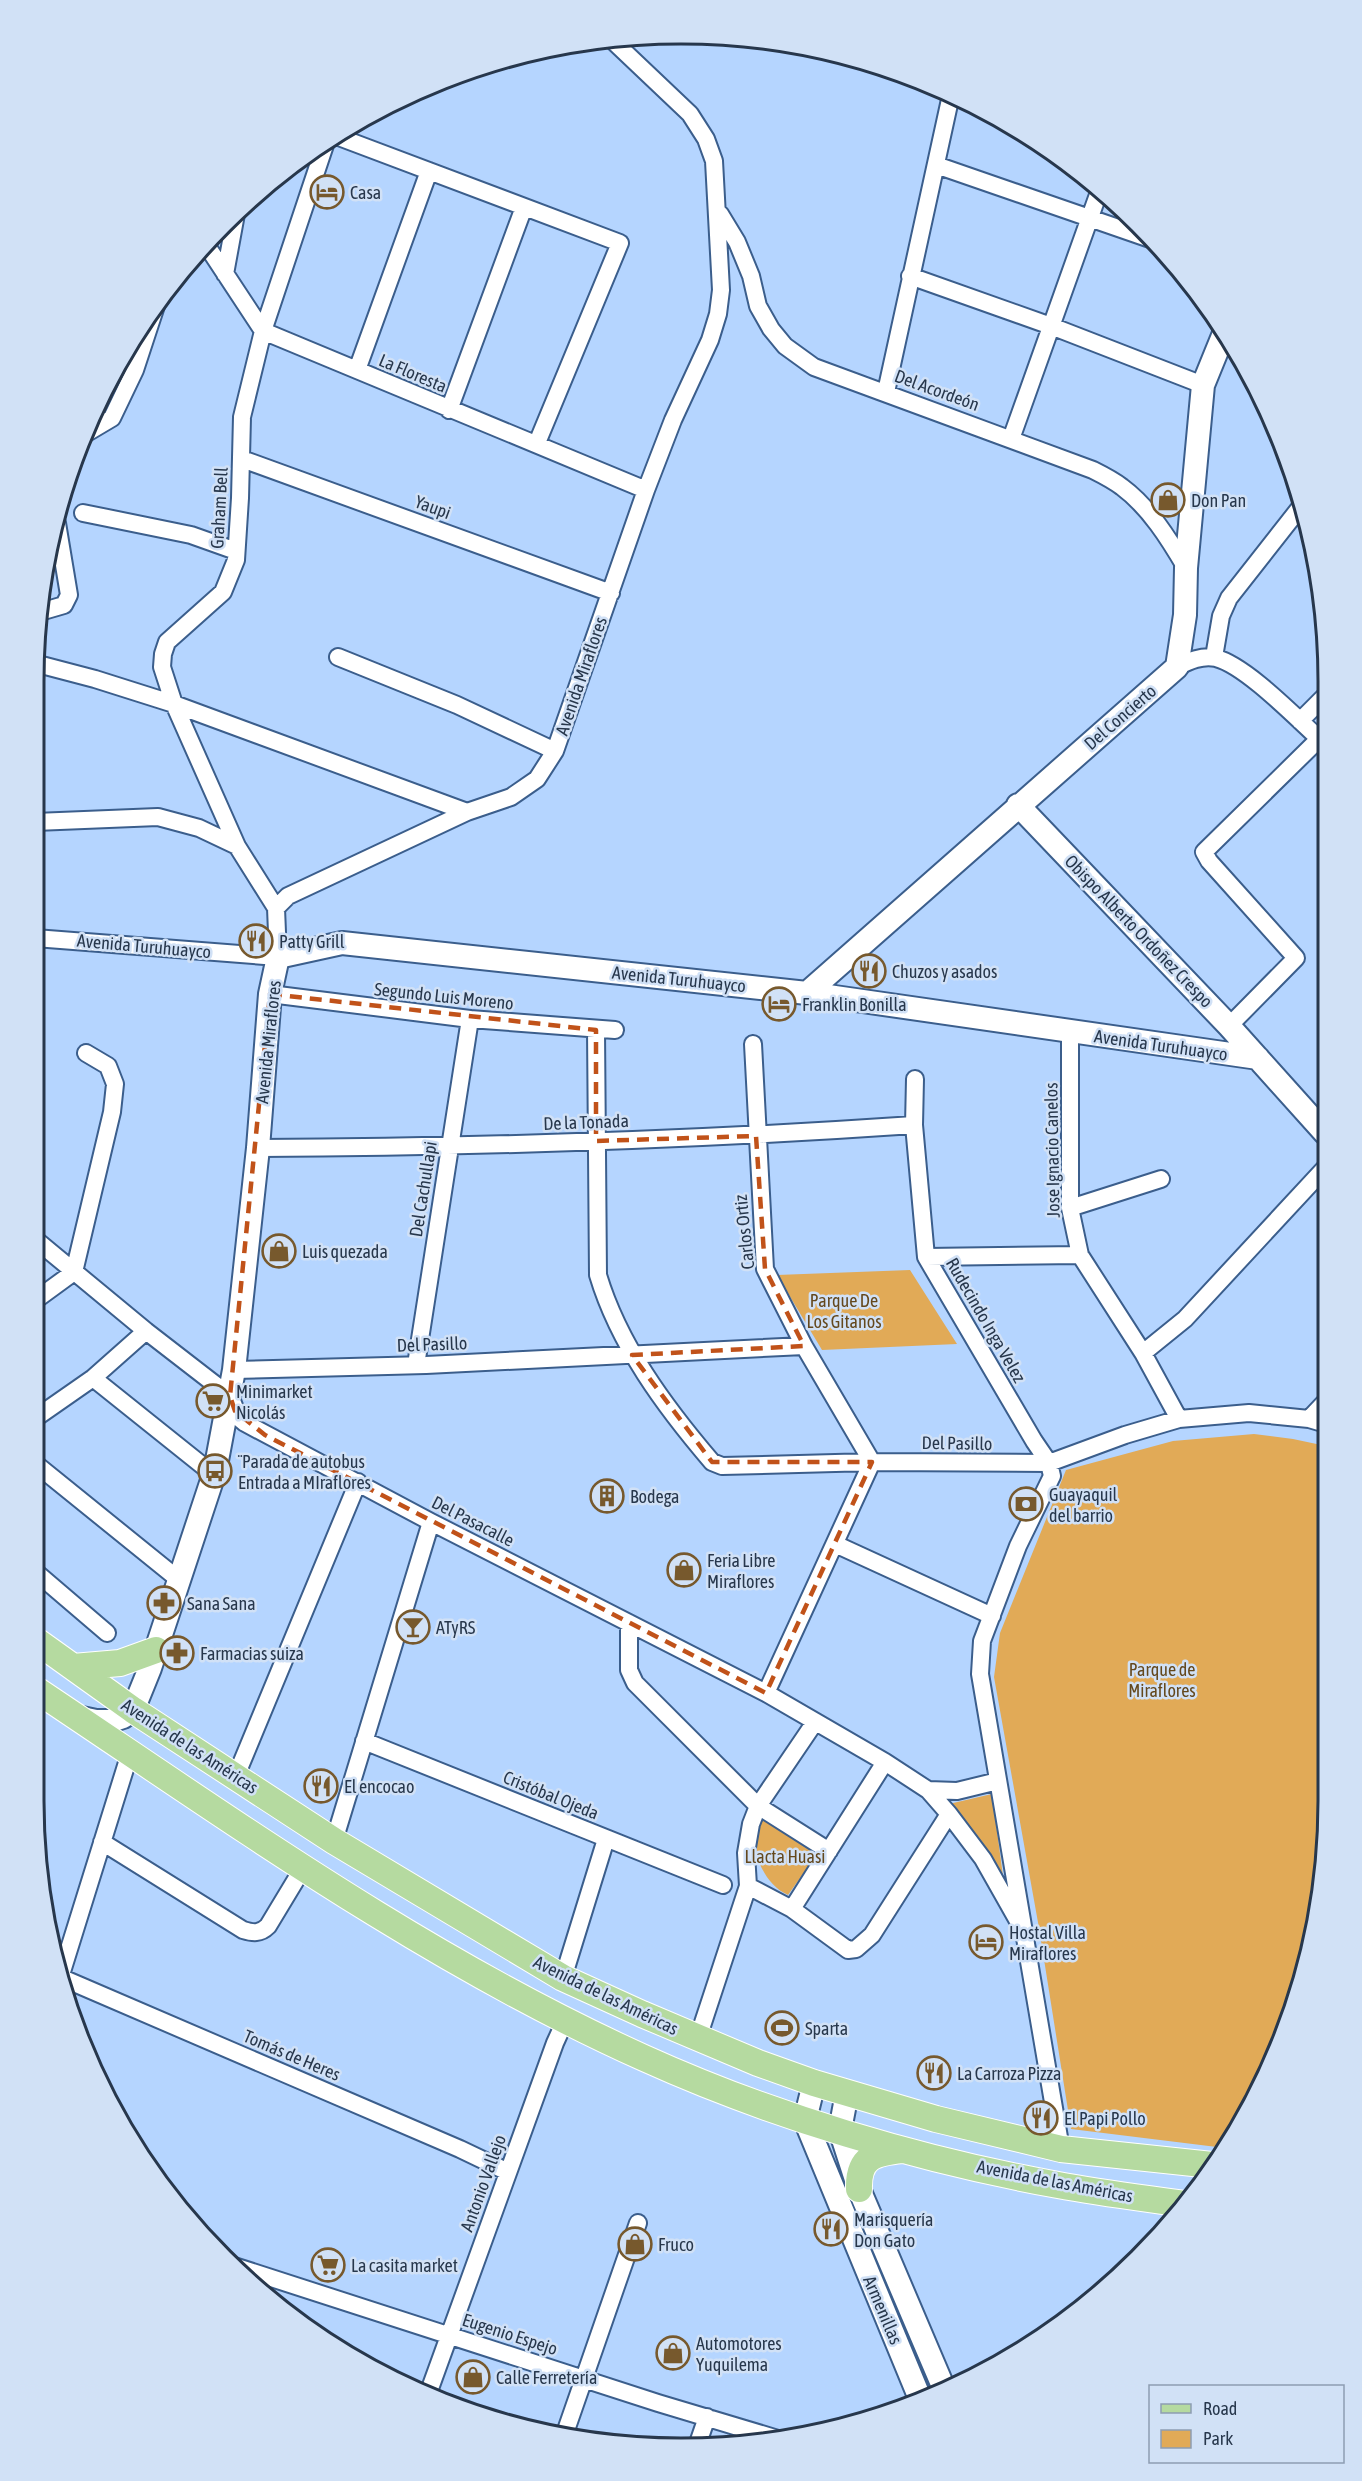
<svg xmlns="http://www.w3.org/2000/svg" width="1362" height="2481" font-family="'Asap Condensed',sans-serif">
<rect width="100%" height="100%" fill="#b5d5ff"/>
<!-- green -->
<path fill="#e1aa57" d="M910,1270L957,1344L822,1350L777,1275Z
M1254,1434L1293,1439L1326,1446L1328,1842L1295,2008L1242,2124L1225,2148L1071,2129L1039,1928L994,1677L1000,1633L1066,1470L1173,1441Z
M992,1794L1003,1876L970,1827L949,1804Z
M765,1810L820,1850L788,1895C767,1886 754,1859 754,1836C755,1828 762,1817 765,1810Z"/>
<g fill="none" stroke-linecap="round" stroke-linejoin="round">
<defs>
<path id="street" d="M336,136L620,243L537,443
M936,165L1153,240
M720,214L737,242L751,276L758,306L771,329L785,346L814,367L1093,470C1103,475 1113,480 1122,487C1149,507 1169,539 1186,568
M205,243L263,331L646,490
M225,274L236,214
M910,276L1051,326L1203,385
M357,370L429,171
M886,392L951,95
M449,410L524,207
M85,434L112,418L135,370L156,306
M1011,439L1099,192
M242,459L611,593
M83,513L191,535L236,551
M40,612L64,605L69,595L57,523
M338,657L457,705L555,751
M1214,657L1221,616L1229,598L1302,505
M34,663L95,679L174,704L467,812
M1177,667C1189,661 1202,655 1216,658C1247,666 1299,721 1324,743
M1300,721L1324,697
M35,822L158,817L199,828L237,846L276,908
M237,846L174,704L162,667L163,654L167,642L223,592L236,560L240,498L242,417L263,331L326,142
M35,938L278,957L276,908L288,896L467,812L511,797L537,779L555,751L646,490L673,420L710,340L718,314L721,290L714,161L706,139L690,114L611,39
M270,994L470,1019L615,1030
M1229,1026L1296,958L1209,861L1204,852L1319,739
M596,1030L598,1275C619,1345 665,1407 712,1462L722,1466L872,1462L1049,1463L1125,1435L1179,1419L1249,1413L1309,1419L1326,1424
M1070,1032V1208L1080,1255L1143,1353L1179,1419
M753,1044L765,1269L804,1346L872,1462L766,1693
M915,1079L914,1125L926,1257L1034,1441L1049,1463L1052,1476L1018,1546L982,1641L980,1674L1061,2149
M258,1148C477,1147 696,1140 914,1125
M1070,1208L1161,1179
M36,1240L146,1331L230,1396L239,1418L245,1423L431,1522L766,1693L885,1762L928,1790L949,1814L983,1859L1022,1928
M926,1257L1080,1255
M37,1299L74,1272L112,1112L115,1084L108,1066L86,1053
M1143,1353L1185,1319L1325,1168
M416,1365L470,1019
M234,1370L426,1365L804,1346
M93,1378L213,1474
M37,1417L93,1378L146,1331
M1309,1419L1326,1401
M37,1465L178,1579
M835,1544L992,1616
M38,1574L107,1633
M629,1623V1670L635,1683L758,1806L829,1851
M364,1741L723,1885
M236,1776L358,1482
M928,1790L957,1791L998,1781
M334,1841L431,1522
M102,1842L243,1930C253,1933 260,1934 268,1926L303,1868
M748,1886L792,1909L848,1950L856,1949L872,1935L949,1814
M792,1909L885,1762
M60,1977L460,2149L508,2172
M60,1978L130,1753
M563,1978L606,1839
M698,2038L748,1886L746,1853L751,1824L758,1806L815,1722
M231,2265L658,2403L778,2439
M428,2394L555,2043L565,2021
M564,2436L638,2223
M697,2446L707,2417"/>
<path id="secondary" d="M1018,805L1229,1026L1325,1133
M807,993L1177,667L1185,615L1186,568L1203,385L1225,331
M77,1717L96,1721H111L123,1717L133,1710L150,1668L215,1471L234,1370L258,1148L270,994L278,957L342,943L807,993L1258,1058
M814,2083L805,2120L921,2401
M847,2093L840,2130L859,2189L945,2391"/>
<path id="primary" d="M38,1642L133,1710L334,1841L563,1978L642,2014L758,2063L814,2083L936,2119L1061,2149L1212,2165
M73,1667L120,1663L156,1650
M38,1691C234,1822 428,1961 644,2058C772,2116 920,2160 1058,2185C1100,2193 1143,2198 1185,2204
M859,2189C858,2157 874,2153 902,2150"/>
</defs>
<!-- street casing -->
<use href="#street" stroke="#3b5e8c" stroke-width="20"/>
<!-- secondary casing -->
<use href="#secondary" stroke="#3b5e8c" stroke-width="26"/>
<!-- primary casing -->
<use href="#primary" stroke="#fff" stroke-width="28"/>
<!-- street -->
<use href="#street" stroke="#fff" stroke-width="16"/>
<!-- secondary -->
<use href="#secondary" stroke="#fff" stroke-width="22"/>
<!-- primary -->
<use href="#primary" stroke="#b5daa0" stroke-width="26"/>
</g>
<!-- marked area -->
<path fill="none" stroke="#c15219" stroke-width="4.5" stroke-dasharray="12 8" stroke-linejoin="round" d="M270,994L596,1030V1141L756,1136L765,1269L804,1346L632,1355L712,1462H872L766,1693L265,1435L235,1411L230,1396Z"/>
<!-- icons -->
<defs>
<symbol id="hotel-ring" viewBox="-11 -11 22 22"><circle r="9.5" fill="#d1e1f6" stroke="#77592d" stroke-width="1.5"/><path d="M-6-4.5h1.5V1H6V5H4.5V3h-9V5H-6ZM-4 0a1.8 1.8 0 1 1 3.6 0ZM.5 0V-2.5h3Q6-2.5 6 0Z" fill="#77592d"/></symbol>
<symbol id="shop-ring" viewBox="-11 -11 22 22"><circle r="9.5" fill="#d1e1f6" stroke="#77592d" stroke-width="1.5"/><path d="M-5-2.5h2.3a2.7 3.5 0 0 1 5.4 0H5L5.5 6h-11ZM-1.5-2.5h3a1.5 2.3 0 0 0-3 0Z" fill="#77592d"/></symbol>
<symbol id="restaurant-ring" viewBox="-11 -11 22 22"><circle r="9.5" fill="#d1e1f6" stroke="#77592d" stroke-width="1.5"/><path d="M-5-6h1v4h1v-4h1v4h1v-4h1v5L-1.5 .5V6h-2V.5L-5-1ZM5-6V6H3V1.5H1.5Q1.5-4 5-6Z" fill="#77592d"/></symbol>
<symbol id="supermarket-ring" viewBox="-11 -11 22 22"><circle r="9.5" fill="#d1e1f6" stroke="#77592d" stroke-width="1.5"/><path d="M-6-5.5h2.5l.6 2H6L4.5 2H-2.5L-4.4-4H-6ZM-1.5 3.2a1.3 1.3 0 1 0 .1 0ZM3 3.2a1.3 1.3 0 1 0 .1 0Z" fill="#77592d"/></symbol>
<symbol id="bus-ring" viewBox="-11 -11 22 22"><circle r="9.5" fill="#d1e1f6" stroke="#77592d" stroke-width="1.5"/><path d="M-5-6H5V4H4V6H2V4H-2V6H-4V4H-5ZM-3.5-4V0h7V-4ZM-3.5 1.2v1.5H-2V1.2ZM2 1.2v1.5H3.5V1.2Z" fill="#77592d"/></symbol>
<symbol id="building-ring" viewBox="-11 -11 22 22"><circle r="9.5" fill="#d1e1f6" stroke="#77592d" stroke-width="1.5"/><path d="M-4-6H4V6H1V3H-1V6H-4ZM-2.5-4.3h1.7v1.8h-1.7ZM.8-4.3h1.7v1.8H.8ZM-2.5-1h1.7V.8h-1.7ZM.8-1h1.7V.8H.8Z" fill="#77592d"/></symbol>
<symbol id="bank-ring" viewBox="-11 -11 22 22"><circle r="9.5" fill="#d1e1f6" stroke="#77592d" stroke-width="1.5"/><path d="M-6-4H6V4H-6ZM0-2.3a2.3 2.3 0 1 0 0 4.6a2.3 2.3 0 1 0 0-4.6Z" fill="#77592d"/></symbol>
<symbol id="pharmacy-ring" viewBox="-11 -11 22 22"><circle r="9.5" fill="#d1e1f6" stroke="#77592d" stroke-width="1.5"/><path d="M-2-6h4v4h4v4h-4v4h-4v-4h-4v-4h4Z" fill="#77592d"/></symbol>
<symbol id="bar-ring" viewBox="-11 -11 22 22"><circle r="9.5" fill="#d1e1f6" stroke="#77592d" stroke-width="1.5"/><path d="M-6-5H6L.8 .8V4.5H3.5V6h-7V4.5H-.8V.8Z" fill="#77592d"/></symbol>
<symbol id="stadium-ring" viewBox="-11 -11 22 22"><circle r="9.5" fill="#d1e1f6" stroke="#77592d" stroke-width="1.5"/><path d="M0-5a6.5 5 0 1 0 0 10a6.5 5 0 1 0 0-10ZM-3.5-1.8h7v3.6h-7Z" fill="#77592d"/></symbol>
</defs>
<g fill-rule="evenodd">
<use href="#hotel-ring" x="308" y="173" width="38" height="38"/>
<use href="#shop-ring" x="1149" y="481" width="38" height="38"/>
<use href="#restaurant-ring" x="237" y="922" width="38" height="38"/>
<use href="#restaurant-ring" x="850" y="952" width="38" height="38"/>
<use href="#hotel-ring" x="760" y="985" width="38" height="38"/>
<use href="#shop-ring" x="260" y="1232" width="38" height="38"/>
<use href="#supermarket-ring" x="194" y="1382" width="38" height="38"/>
<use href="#bus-ring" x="196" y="1452" width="38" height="38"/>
<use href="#building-ring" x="588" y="1477" width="38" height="38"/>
<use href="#bank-ring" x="1007" y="1485" width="38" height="38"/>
<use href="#shop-ring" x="665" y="1551" width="38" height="38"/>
<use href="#pharmacy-ring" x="145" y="1584" width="38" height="38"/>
<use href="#bar-ring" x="394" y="1608" width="38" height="38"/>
<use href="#pharmacy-ring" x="158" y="1634" width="38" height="38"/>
<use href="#restaurant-ring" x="302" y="1767" width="38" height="38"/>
<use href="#hotel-ring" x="967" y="1923" width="38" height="38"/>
<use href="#stadium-ring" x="763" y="2009" width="38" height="38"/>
<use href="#restaurant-ring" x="915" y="2054" width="38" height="38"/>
<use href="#restaurant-ring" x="1022" y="2099" width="38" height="38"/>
<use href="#restaurant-ring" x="812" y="2210" width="38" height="38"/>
<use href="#shop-ring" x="616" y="2225" width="38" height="38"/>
<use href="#supermarket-ring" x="309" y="2246" width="38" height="38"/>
<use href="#shop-ring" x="654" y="2334" width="38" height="38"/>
<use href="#shop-ring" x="454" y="2358" width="38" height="38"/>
</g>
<g text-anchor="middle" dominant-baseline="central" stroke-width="5" stroke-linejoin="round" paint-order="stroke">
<!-- poi labels -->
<g font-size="18" fill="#27374c" stroke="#d1e1f6" text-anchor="start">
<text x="350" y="192">Casa</text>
<text x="1191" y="500">Don Pan</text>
<text x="279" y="941">Patty Grill</text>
<text x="892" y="971">Chuzos y asados</text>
<text x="802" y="1004">Franklin Bonilla</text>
<text x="302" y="1251">Luis quezada</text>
<text x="236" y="1391">Minimarket<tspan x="236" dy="21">Nicolás</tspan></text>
<text x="238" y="1461">¨Parada de autobus<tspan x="238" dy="21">Entrada a MIraflores</tspan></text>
<text x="1049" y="1494">Guayaquil<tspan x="1049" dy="21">del barrio</tspan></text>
<text x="630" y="1496">Bodega</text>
<text x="707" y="1560">Feria Libre<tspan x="707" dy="21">Miraflores</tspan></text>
<text x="187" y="1603">Sana Sana</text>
<text x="436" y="1627">ATyRS</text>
<text x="200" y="1653">Farmacias suiza</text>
<text x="344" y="1786">El encocao</text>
<text x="1009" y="1932">Hostal Villa<tspan x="1009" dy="21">Miraflores</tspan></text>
<text x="805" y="2028">Sparta</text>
<text x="957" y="2073">La Carroza Pizza</text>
<text x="1064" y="2118">El Papi Pollo</text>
<text x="854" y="2219">Marisquería<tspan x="854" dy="21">Don Gato</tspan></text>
<text x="658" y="2244">Fruco</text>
<text x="351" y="2265">La casita market</text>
<text x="696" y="2343">Automotores<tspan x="696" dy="21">Yuquilema</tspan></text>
<text x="496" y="2377">Calle Ferretería</text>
</g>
<!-- street labels -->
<g font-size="18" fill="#27374c" stroke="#d1e1f6">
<text transform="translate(413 373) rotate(23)">La Floresta</text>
<text transform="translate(937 390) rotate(20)">Del Acordeón</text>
<text transform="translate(433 507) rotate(20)">Yaupi</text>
<text transform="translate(219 508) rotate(-87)">Graham Bell</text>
<text transform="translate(581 676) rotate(-71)">Avenida Miraflores</text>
<text transform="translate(1120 717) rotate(-41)">Del Concierto</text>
<text transform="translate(1139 931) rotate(46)">Obispo Alberto Ordoñez Crespo</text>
<text transform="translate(144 946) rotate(5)">Avenida Turuhuayco</text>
<text transform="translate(679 979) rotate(6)">Avenida Turuhuayco</text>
<text transform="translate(444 996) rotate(6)">Segundo Luis Moreno</text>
<text transform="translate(268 1042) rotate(-84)">Avenida Miraflores</text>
<text transform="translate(1161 1045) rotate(8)">Avenida Turuhuayco</text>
<text transform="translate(586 1122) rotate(-2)">De la Tonada</text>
<text transform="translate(1052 1150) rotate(-91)">Jose Ignacio Canelos</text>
<text transform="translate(423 1189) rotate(-81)">Del Cachullapi</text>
<text transform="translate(744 1232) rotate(-96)">Carlos Ortiz</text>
<text transform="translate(986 1320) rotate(60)">Rudecindo Inga Velez</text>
<text transform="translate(432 1344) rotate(-2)">Del Pasillo</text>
<text transform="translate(957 1443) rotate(1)">Del Pasillo</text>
<text transform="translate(473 1521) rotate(27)">Del Pasacalle</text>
<text transform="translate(190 1746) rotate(33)">Avenida de las Américas</text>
<text transform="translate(551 1795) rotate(22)">Cristóbal Ojeda</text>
<text transform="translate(606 1995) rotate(26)">Avenida de las Américas</text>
<text transform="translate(292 2055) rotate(23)">Tomás de Heres</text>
<text transform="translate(1055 2181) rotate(11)">Avenida de las Américas</text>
<text transform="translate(483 2183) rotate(-70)">Antonio Vallejo</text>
<text transform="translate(883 2310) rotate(67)">Armenillas</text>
<text transform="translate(510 2334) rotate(18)">Eugenio Espejo</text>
</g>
<!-- park labels -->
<g font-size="18" fill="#64481d" stroke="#d1e1f6">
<text x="844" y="1300">Parque De<tspan x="844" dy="21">Los Gitanos</tspan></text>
<text x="1162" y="1669">Parque de<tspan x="1162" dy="21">Miraflores</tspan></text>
<text x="785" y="1856">Llacta Huasi</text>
</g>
</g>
<!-- crop -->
<path d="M0 0H1362V2481H0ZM681 44H681A637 637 0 0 1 1318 681V1801A637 637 0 0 1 681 2438H681A637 637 0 0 1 44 1801V681A637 637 0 0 1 681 44Z" fill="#d1e1f6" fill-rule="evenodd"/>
<path fill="none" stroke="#27374c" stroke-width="3" d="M681 44H681A637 637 0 0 1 1318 681V1801A637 637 0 0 1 681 2438H681A637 637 0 0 1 44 1801V681A637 637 0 0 1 681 44Z"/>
<!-- legend -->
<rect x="1149" y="2385" width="195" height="78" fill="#d1e1f6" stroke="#8d9db2" stroke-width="1.5"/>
<rect x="1161" y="2404" width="30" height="9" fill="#b5daa0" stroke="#8d9db2" stroke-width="1.5"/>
<text x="1203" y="2415" font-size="18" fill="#27374c">Road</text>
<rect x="1161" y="2430" width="30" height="18" fill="#e1aa57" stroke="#8d9db2" stroke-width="1.5"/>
<text x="1203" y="2445" font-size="18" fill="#27374c">Park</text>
</svg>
